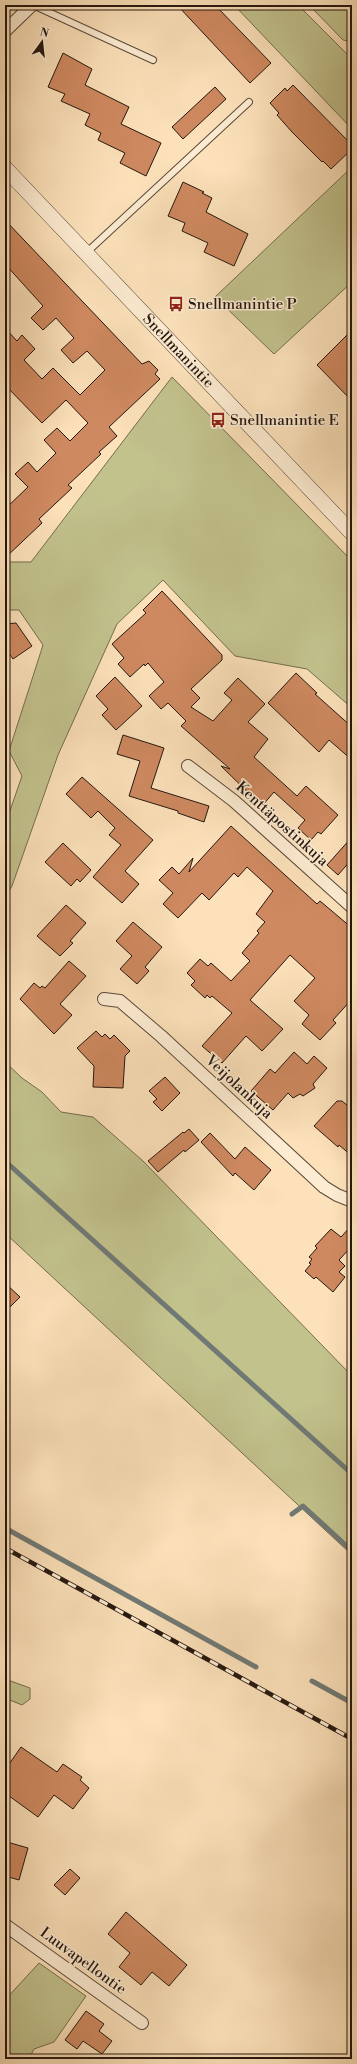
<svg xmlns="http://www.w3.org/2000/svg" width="357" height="2064" font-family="'Libre Bodoni',serif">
<rect width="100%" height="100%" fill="#fce1ba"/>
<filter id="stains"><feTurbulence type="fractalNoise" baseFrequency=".005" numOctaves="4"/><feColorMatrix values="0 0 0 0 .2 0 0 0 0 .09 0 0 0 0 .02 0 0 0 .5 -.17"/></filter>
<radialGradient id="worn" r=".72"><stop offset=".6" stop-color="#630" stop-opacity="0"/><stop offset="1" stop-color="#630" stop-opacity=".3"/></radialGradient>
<!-- green -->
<path fill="#c2c28d" stroke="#746c4e" d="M234,5H298L350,57L352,56V129Z
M309,5H352V42L343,40Z
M352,167V282L274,354L215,297Z
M172,377L352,561V708L307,669L235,656L163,580L117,624L58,755L12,886L5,898V825L22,776L9,751L43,645L19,610H5V562H31Z
M5,1062L22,1078L42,1092L61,1112L93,1117L143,1161L352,1376V1555L5,1233Z
M5,1679L30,1688V1699L22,1705L5,1698Z
M39,1963L86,1996L54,2042L34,2049L29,2059H5V2000Z"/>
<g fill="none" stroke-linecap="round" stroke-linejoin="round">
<!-- stream -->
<path stroke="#707975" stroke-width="5" d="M5,1161L352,1474
M292,1514L303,1506L352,1551
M5,1528L256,1667
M312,1681L352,1703"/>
</g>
<!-- building -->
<path fill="#cf8960" stroke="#25170f" d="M177,5H215L271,63L250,83Z
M63,53L92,69L85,85L129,107L121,124L161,143L146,176L120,163L125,153L98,140L101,133L85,125L90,114L61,101L65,94L48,87Z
M293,85L352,145V149L331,169L323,161L322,162L292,132L277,115L279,113L270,103L285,88L287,91Z
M215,87L226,99L183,139L172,127Z
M183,182L204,192L202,193L212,198L206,212L248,234L234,266L204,252L208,243L182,231L185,223L168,216Z
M5,220L142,364L149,361L158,370L155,374L160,379L109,427L117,436L99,452L101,454L68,485L72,488L39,519L42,523L5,558V509L28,487L15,474L28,462L37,472L56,453L44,440L57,428L70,441L88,423L66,400L42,423L5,385V328L17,341L22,335L35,349L24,360L42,379L53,368L80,395L105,370L87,351L73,363L61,350L74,338L56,318L43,330L31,318L43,306L5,264Z
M352,330V401L317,365Z
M162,591L222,655V660L191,689L200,698L191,707L213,721L232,700L224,693L238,678L265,704L248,722L268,739L254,757L297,796L306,786L338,815L321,834L318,832L311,840L298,828L305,820L274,792L262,806L221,766L230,769L181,726L186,721L168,703L161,709L149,696L164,682L148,663L145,666L144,664L130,677L118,664L124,658L112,644L146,613L143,610Z
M16,623L32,646L13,659L5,648V624Z
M296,673L317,693L315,694L352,727V760L329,740L319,752L268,703Z
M115,677L142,706L116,730L102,715L108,709L96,696Z
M123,735L164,748L151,788L209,806L204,822L178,813V811L129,796L140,761L117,754Z
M82,777L153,840L125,871L139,884L122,903L93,877L121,845L109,835L115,828L98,811L91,818L66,794Z
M231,826L317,904L320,901L352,928V999L333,1020L336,1023L320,1040L302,1024L309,1015L294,1001L315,978L290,955L250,1000L283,1029L262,1051L246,1036L222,1063L202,1046L232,1013L212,996L210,998L207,995L205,998L191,985L195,981L187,973L200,959L208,966L211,963L231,981L250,961L242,953L259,933L257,931L265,922L256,914L273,891L247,867L238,877L234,873L209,900L202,893L178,918L163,904L173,893L159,880L172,867L179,874L193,858L189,872Z
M352,837V859L338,875L327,865Z
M63,843L91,870L80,882L77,879L71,886L45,862Z
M66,905L86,923L70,941L73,943L60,956L37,936Z
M133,922L162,947L145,967L149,971L137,984L120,969L132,956L116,941Z
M69,961L86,976L60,1004L72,1015L54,1034L20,999L34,983L40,988L42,986L45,988Z
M96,1031L102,1037L105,1034L110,1039L114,1035L130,1051L125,1056L123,1088L93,1087L94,1066L77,1048Z
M294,1052L307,1064L314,1056L327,1068L313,1084L315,1088L303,1096L300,1094L293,1098L288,1093L273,1110L251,1091L270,1069L275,1073Z
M165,1077L180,1093L162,1111L153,1102L157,1099L149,1091Z
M337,1101H342L352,1109V1156L339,1145L338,1147L314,1126Z
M189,1129L199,1140L185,1152L184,1150L158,1172L148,1161L183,1132L184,1133Z
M210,1133L235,1159L245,1147L271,1170L254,1190L235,1173L233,1176L201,1142Z
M352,1225V1246L339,1260L345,1266L339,1272L345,1277L333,1292L316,1277L314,1279L305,1271L311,1264L309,1263L312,1259L309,1257L317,1248L315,1246L331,1229L341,1237Z
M5,1283L20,1297L5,1312Z
M21,1747L57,1772L63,1764L82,1777L80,1780L89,1788L73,1809L54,1795L38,1817L5,1793V1770Z
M7,1842L28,1848L19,1880L5,1876V1851Z
M70,1869L80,1878L65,1895L54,1885Z
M126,1912L187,1965L169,1986L152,1972L141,1985L119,1967L130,1953L108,1934Z
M86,2011L104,2024L99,2031L112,2041L102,2054L83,2041L77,2049L65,2040Z"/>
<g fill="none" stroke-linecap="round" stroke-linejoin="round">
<defs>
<path id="service" d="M33,5L153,60
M86,253L249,102"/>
<path id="minor" d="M5,31L32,5
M188,766L234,801L352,907
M104,999L120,1001L161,1036L324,1187L337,1195L352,1201
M5,1925L142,2023"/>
<g id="tertiary">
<path id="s1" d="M5,168L352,533"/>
</g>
</defs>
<!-- service casing -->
<use href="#service" stroke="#5b4a3a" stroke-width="8"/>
<!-- minor casing -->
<use href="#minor" stroke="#5b4a3a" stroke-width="14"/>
<!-- tertiary casing -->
<use href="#tertiary" stroke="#5b4a3a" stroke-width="16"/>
<!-- service -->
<use href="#service" stroke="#fdecd2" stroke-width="6"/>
<!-- minor -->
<use href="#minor" stroke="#fdecd2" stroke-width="12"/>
<!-- tertiary -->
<use href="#tertiary" stroke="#fdecd2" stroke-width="15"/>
<defs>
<path id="rail" d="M5,1548L352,1739"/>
</defs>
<!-- rail casing -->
<use href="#rail" stroke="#25170f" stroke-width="4.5"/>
<!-- rail -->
<use href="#rail" stroke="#fdecd2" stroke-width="3" stroke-dasharray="9" stroke-linecap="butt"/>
</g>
<!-- icons -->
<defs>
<symbol id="bus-bare" viewBox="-9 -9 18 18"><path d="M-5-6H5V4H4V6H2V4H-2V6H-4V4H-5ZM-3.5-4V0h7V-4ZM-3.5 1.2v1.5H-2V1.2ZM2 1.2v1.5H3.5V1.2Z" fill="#8f2418" stroke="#fdecd2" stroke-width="2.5" paint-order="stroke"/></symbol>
</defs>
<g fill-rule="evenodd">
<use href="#bus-bare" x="165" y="293" width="22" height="22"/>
<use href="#bus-bare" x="207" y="409" width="22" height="22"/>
</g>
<g text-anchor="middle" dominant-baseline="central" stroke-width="3" stroke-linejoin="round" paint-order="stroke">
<!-- poi labels -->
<g font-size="15" fill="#25170f" stroke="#fdecd2" text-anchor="start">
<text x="188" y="304">Snellmanintie P</text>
<text x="230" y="420">Snellmanintie E</text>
</g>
<!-- street labels -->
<g font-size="15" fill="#25170f" stroke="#fdecd2">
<text stroke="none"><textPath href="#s1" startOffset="252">Snellmanintie</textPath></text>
<text transform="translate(282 824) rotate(42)">Kenttäpostinkuja</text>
<text transform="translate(239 1087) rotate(43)">Veijolankuja</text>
<text transform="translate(83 1961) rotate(36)">Luuvapellontie</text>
</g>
</g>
<!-- margin -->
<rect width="357" height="2064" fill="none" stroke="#fce1ba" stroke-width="20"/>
<rect x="6" y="6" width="345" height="2052" fill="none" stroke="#25170f" stroke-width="2"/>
<rect x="10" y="10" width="337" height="2044" fill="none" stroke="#25170f"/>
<!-- north arrow -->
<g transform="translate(42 42) rotate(15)" stroke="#fdecd2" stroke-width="3" paint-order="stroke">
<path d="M0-3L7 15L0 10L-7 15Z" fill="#25170f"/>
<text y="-6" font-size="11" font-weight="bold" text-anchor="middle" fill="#25170f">N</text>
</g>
<rect width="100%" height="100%" filter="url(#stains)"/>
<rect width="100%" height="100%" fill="url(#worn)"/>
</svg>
